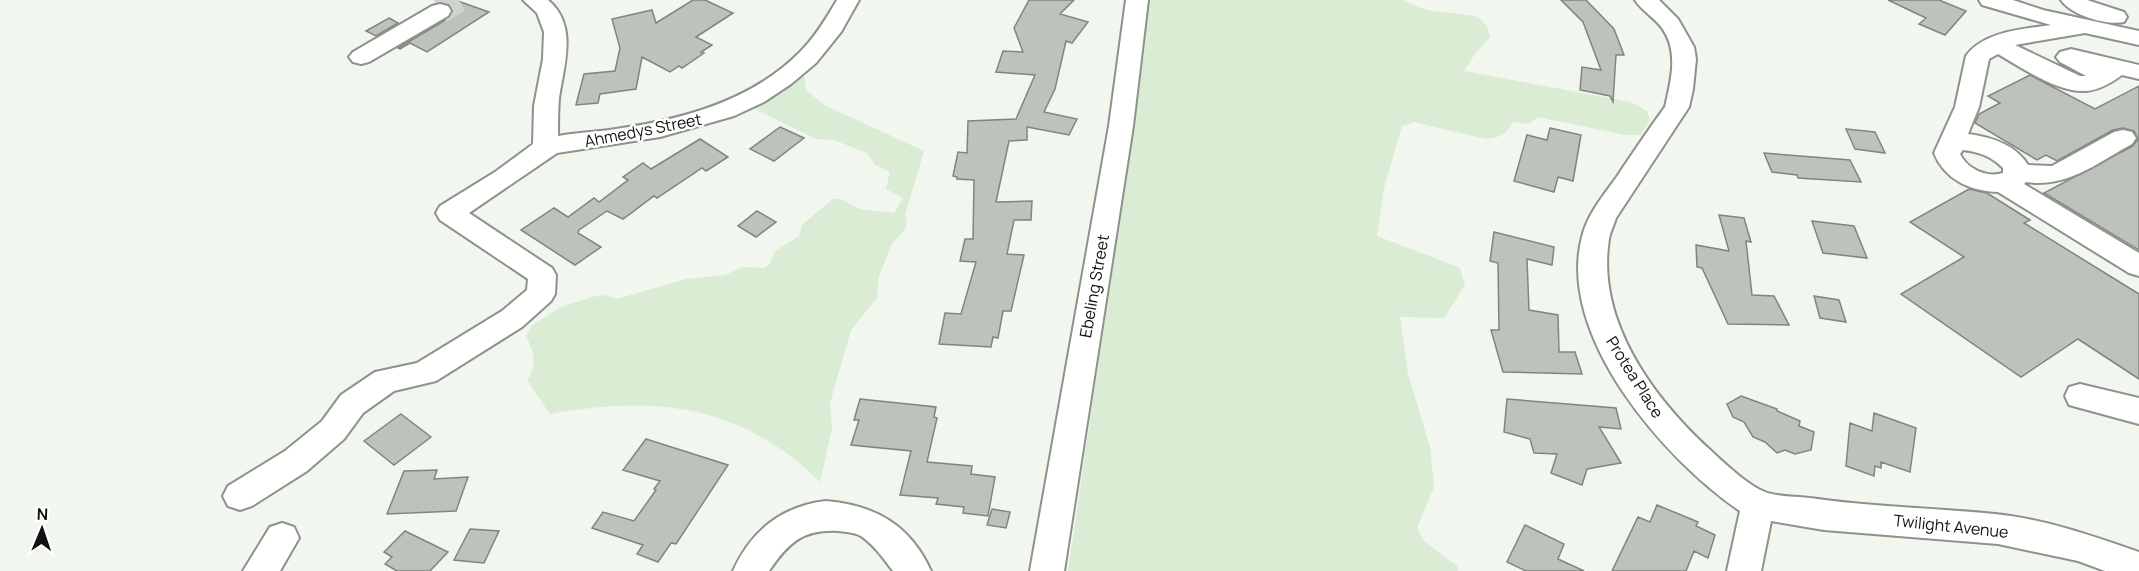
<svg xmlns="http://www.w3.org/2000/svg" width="2139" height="571" font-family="Manrope,sans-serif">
<rect width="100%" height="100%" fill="#f1f6ee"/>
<!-- green -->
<path fill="#daecd4" d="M1146,0H1403C1431,16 1449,10 1478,17L1487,26L1490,37L1477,51L1464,71L1631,102L1647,111L1650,121L1640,135H1625L1538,117L1528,124L1513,122C1506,134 1500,138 1486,139L1414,122L1402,126L1384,188L1377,236L1460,268L1465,285L1444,318L1400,317L1408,374L1430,447L1434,487L1417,528L1424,541L1457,566L1458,571H1068L1132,133Z
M803,73L806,90L824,105L924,151L905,215L907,221L906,228L891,245L879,277L877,298L851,330L830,403L832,428L820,482C741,404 655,395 550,414L527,380C539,364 533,353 526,335L531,326L561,307L592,297L604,295L617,299L686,279L725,275L743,267L764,268L770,264L775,251L799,236L802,225L833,199H841L860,209L894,213L903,198L886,189L890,172L875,165L867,153L834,140L816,139L749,106Z"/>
<!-- building -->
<path fill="#bdc3bb" stroke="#80857e" stroke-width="1.5" d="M455,0L489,12L427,52L410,43L400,49L398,48L449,18L453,10L449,4Z
M693,0H705L733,13L696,37L712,45L701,52L704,53L682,68L679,66L670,72L642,57L636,89L600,94L598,103L576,105L584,74L615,71L620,48L612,19L652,10L656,23Z
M1029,0H1074L1060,14L1088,22L1072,43L1066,41L1055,89L1044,112L1077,119L1069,135L1027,127V140L1009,141L996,202L1032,201L1031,220H1014L1007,254L1024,255L1011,311H1003L998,338L993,337L991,347L939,344L945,313L961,314L976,262L960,261L965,239H973L974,180L957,179V177L953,176L958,152L967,153L968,121L1016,119L1035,75L996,72L1003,51L1023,52L1014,28Z
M1561,0H1586L1614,29L1624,55H1616L1613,102L1610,96L1580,90L1582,67L1601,70L1583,22Z
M1888,0H1939L1966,11L1945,35L1919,24L1926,18Z
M389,18L398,23L376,36L366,31Z
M2030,75L2095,109L2139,86V250L2044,193L2133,146L2138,139L2134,131L2123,128L2113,130L2057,161L2046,155L2037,160L1975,123L1979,114L2000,103L1988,96Z
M780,127L804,138L774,161L750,149Z
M1550,128L1581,135L1573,181L1558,177L1554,192L1514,181L1527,135L1547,140Z
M1846,129L1875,132L1885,153L1855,149Z
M700,139L728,157L706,171L702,168L657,198L654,196L623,219L607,211L579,230L578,233L601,247L575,265L521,230L554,208L568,217L594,198L599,202L628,180L623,177L643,163L651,169Z
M1764,153L1850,160L1861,182L1798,178L1797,175L1772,172Z
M1969,189L1987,193L2030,220L2024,223L2139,294V379L2078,339L2021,377L1901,294L1964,257L1910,222Z
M757,211L776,222L756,237L738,226Z
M1719,215L1744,218L1751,242L1746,241L1752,295L1774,296L1789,325L1728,324L1702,268L1697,267L1696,245L1729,251Z
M1812,221L1854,226L1867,258L1823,253Z
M1494,232L1554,247L1552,265L1527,259L1529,310L1558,315L1559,352H1575L1582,374L1503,372L1491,330H1499L1498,263L1490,261Z
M1814,296L1839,300L1846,322L1820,318Z
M1741,396L1777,409V411L1800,421L1799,426L1814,432L1811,450L1795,454L1785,450L1777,453L1765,442L1753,437L1744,422L1733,417L1727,404Z
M860,399L936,407L934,417L937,418L927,462L972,466L971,474L995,477L988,516L963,513L964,507L936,504L938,498L900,495L911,451L851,445L859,420H854Z
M1507,399L1616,408L1621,429L1599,427L1621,463L1587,469L1582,485L1551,473L1557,454L1534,453L1530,439L1504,432Z
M1874,413L1916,428L1910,472L1881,462V468L1875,466L1874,476L1846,466L1850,423L1872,431Z
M401,414L431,437L394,465L364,441Z
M646,439L728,465L676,544L671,543L658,562L637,554L643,545L592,528L603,512L634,521L656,490L654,489L660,481L623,470Z
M437,470L434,479L468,477L456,511L387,514L404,471Z
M1657,505L1698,522L1696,526L1715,535L1708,558L1694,551L1686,571H1612L1638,517L1650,522Z
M992,509L1010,512L1006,528L987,525Z
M1525,525L1564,544L1558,559L1584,571H1526L1507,562Z
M470,529L499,531L484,563L454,560Z
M405,531L448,552L430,571H397L385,564L392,557L384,552Z"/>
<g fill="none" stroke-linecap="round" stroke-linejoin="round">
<!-- minor-tunnel -->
<path stroke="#cfd4cd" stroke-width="25" stroke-dasharray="25 12" stroke-linecap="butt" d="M440,11L459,0"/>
<defs>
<path id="minor" d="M523,0H548C578,25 564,65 559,98C558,111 558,123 558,136C579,132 601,132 622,128C685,119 754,99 800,52C815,37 826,19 837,0H859L841,32L816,63L791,84L764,102L734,116L660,137L557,153L469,213L552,268L556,275L555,294L551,301L522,327L436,381L394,391L363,413L344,439L307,471L252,506L240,510L228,506L223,496L228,486L285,451L322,421L341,395L375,372L417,363L502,311L527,290L528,279L440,220L436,213L440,206L495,172L533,144L534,106L543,59L544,32L537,13Z
M1126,0H1148L1133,126L1064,571H1030L1109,126Z
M1635,0H1659L1678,19L1694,47L1696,59L1693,89L1689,107L1616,218C1614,225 1610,232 1609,239C1596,320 1652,396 1708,448C1722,461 1747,485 1765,492C1778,497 1796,496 1810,498C1871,507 1934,508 1995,514C2044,519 2093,536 2139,552V571H2105L2078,561L1998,544L1824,530L1771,521L1761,571H1727L1740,511C1665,460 1556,336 1582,237C1587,215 1603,196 1616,178C1632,154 1648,130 1665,107C1671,81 1679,51 1662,28C1654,17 1642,11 1635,0Z
M1979,0H2013L2043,10L2139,31V45L2085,33L2015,45L2080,76H2086L2060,62L2056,57L2060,52L2071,49L2139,65V79L2122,75C2111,83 2098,91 2084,91C2057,92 2020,67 1998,54L1989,59L1979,107L1968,134C1991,137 2015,144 2028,165L2052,166L2114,132L2123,130L2132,132L2136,138L2132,144C2097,163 2068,188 2026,182L2024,184L2139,253V276L2129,273L1998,192C1970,191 1945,180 1934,153L1955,107L1966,56C1984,31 2024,29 2051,25L1982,5ZM1963,150C1979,152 1991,156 2003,168V173C1987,178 1967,169 1960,154Z
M2061,0H2087L2124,12L2127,17L2124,22C2107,26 2071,15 2061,0Z
M440,4L448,6L451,11L448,16L369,62L361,64L353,62L349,57L353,52L432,6Z
M2080,384L2139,398V424L2069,405L2065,396L2069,387Z
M826,501C875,505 910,525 931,571H893C884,559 874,545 861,536C854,532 846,532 838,531C803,529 788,543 769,571H733C751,531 782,506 826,501Z
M282,523L294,527L299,538L280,571H243L270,527Z"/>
</defs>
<!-- minor casing -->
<use href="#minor" stroke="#8d928b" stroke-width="4"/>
<!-- minor -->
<use href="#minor" fill="#fff" fill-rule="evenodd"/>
</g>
<g text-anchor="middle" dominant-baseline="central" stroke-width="5" stroke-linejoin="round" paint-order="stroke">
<!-- street labels -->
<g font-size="16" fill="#111210" stroke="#fff">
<text transform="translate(643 130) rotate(-11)">Ahmedys Street</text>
<text transform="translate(1094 286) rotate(-80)">Ebeling Street</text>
<text transform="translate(1635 377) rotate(58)">Protea Place</text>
<text transform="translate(1951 526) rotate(6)">Twilight Avenue</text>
</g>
</g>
<!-- north arrow -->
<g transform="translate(42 529) rotate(2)" stroke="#ffffff" stroke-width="4.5" paint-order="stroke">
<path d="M0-4.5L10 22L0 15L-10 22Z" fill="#111210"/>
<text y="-9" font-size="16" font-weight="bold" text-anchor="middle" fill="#111210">N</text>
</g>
</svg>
